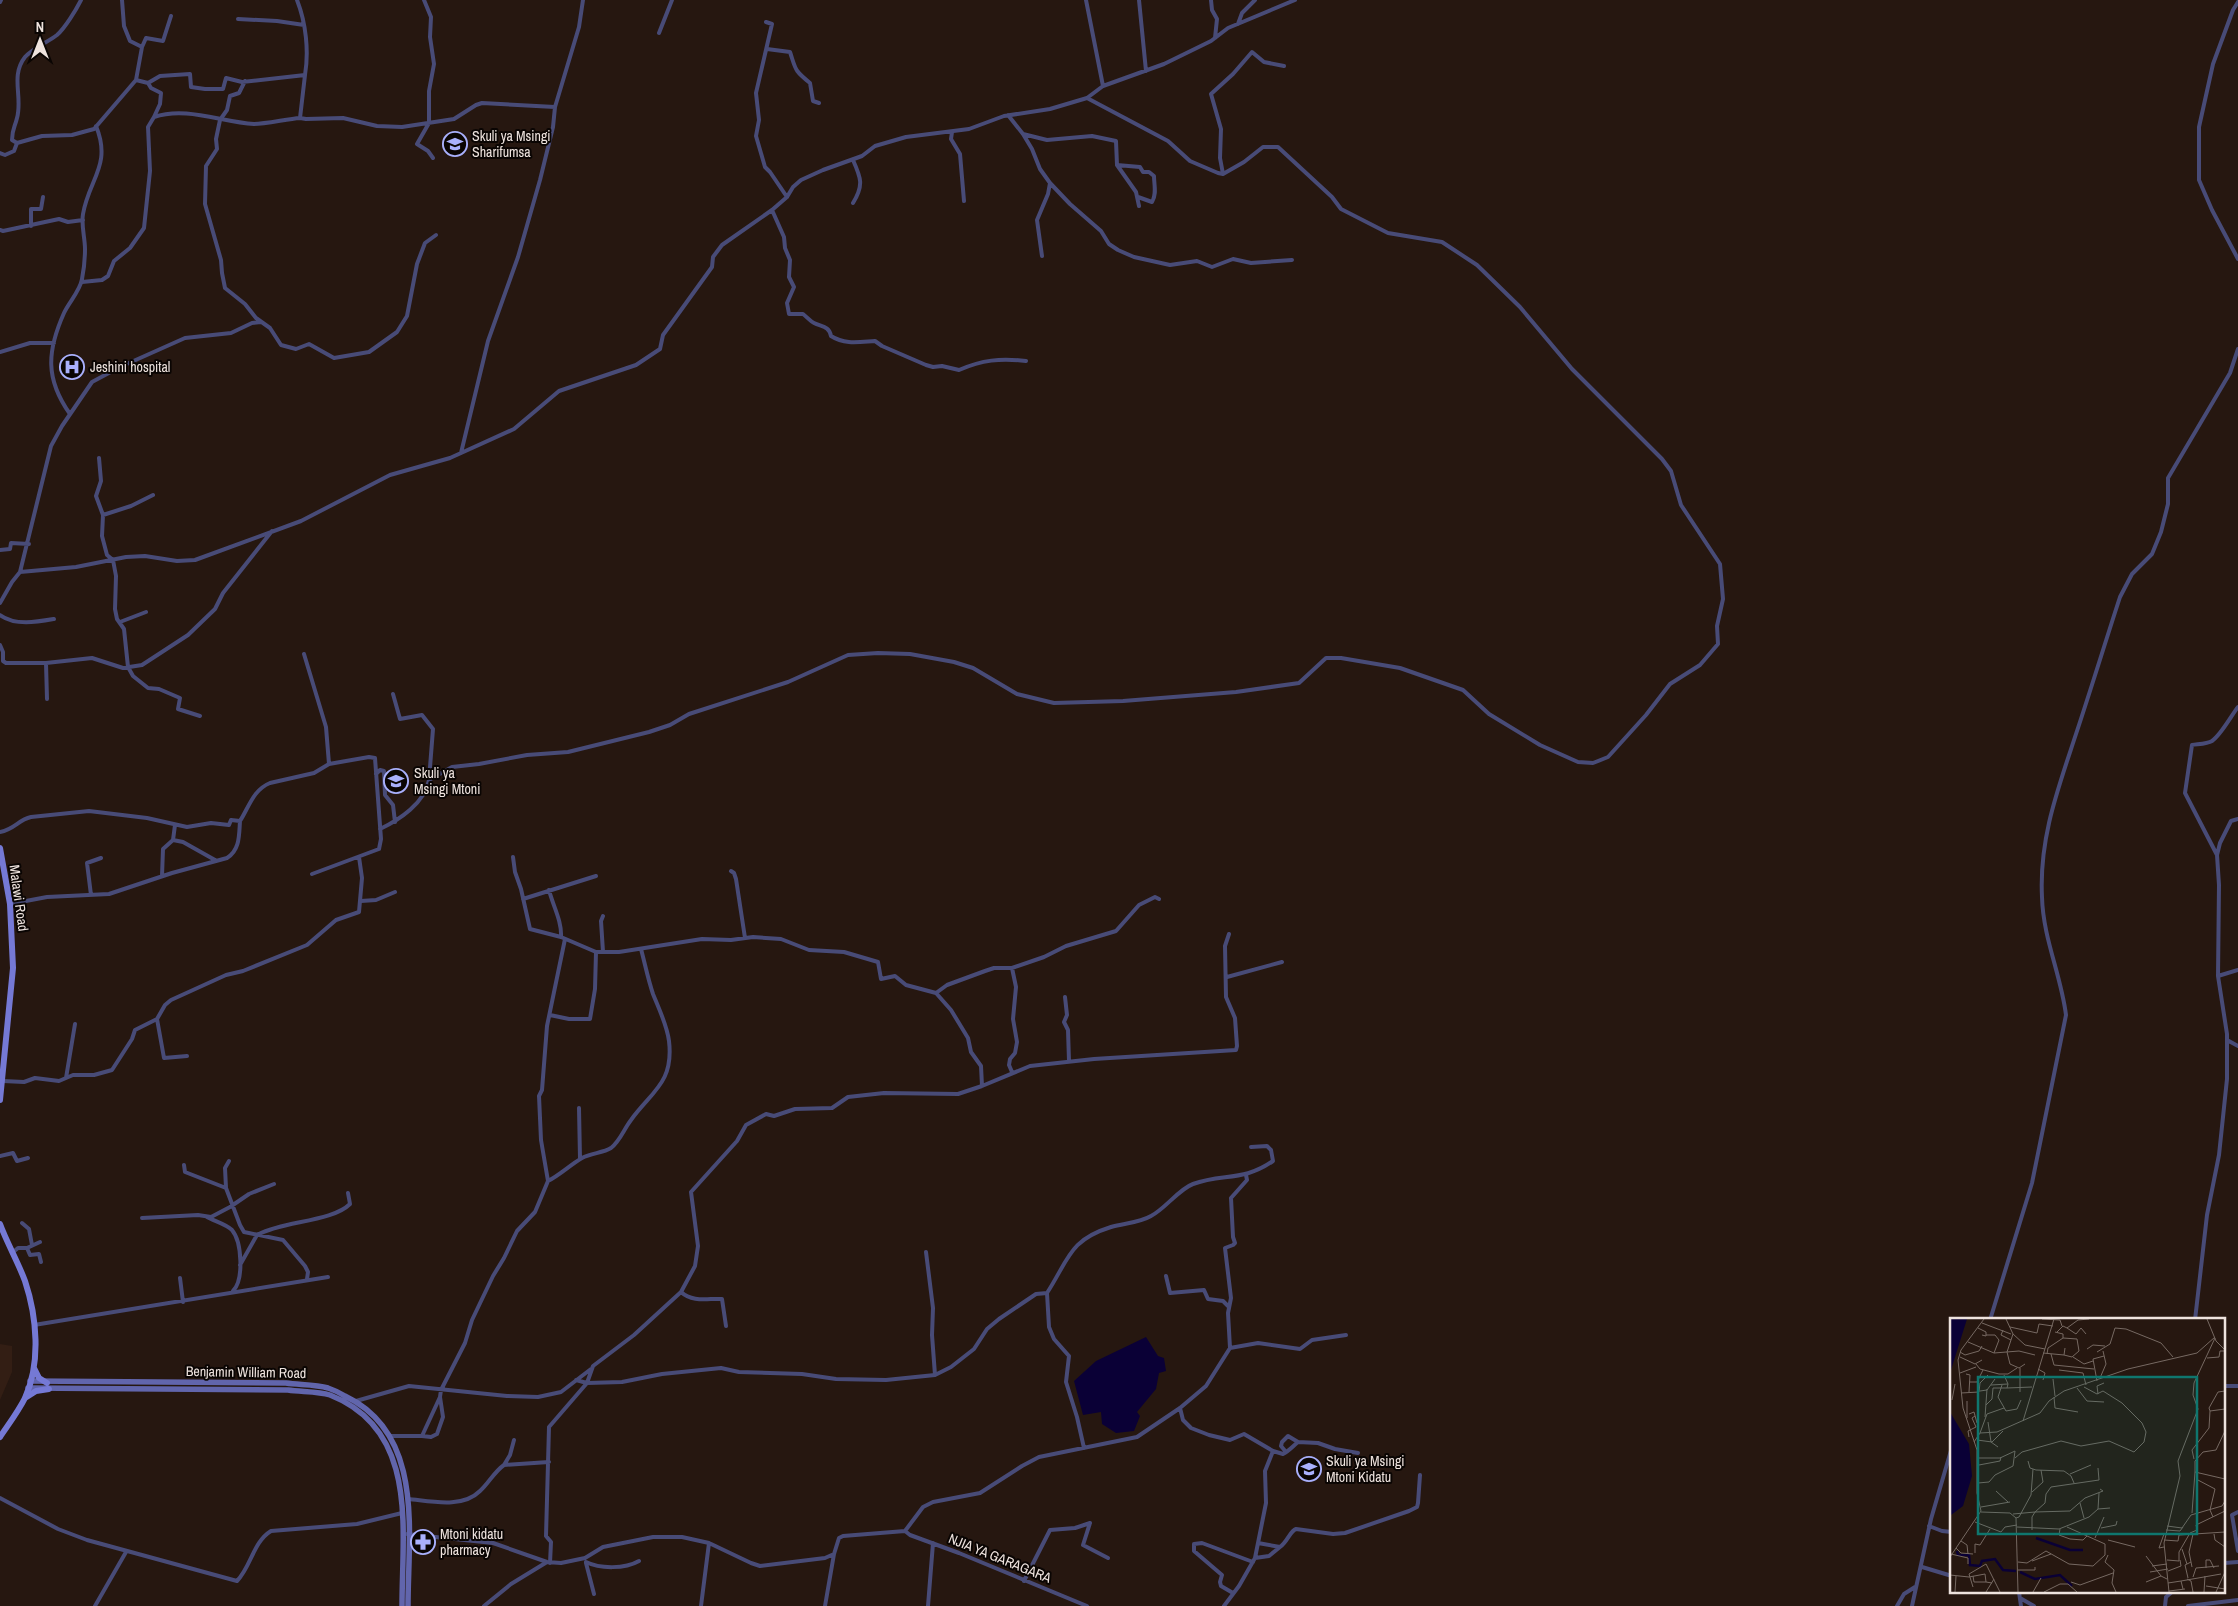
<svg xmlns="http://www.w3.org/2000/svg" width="2238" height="1606" font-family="'Archivo Narrow',sans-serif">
<rect width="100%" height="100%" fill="#261710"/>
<!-- built -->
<path fill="#331e14" d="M0,1344L12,1346V1372L0,1400Z"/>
<!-- water -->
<path fill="#0a0036" d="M1146,1337L1158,1356L1164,1358L1166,1371L1159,1373L1156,1389L1137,1412L1140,1416L1134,1431L1116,1433L1102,1424L1101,1412L1083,1415L1074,1381L1096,1361Z"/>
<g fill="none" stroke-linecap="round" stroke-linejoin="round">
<!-- minor -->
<path stroke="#484b77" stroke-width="4" d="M122,0L124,26L130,41L142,47
M424,0L431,17L430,37L434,64L429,91V123L417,144L428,151L433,158
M1086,0L1103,86
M1139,0L1146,71
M1211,0L1212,10L1217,19L1215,38
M0,2L1,0
M2238,2L2233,10L2213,64L2199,127V180L2212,210L2238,259
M238,19L277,21L304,25
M766,22L772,24L756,93L759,120L756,136L765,167L770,172L787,197
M1238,24L1242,13L1255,0
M659,33L672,0
M767,49L790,52C796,70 794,70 810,83L813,101L819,103
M136,80L148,83L160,76L190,74L191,87L205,89H223L226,78L242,82L305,75C309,51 306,23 297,0
M245,81L239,93L230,96L227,110L220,120L216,139L217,149L206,166L205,204L221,260L222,273L225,288L245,304L256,318L270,328L281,345L296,349L309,344L334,358L369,352L397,332L407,316L417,264L425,243L436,235
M148,83L151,88L161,93L160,104L154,117
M1008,115L1023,134L1032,149L1040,169L1050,183L1070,204L1101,231L1109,244L1118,250L1134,257L1170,265L1197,261L1212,267L1233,259L1251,263L1292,260
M300,118L306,119L343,118L377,126L402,127L454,119L476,105L482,103L555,107
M952,132L951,139L960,154L964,201
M1023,134L1047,140L1092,136L1116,141L1117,165L1140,167L1143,172H1149L1154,176C1154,185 1157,194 1152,202L1138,197
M17,143L42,136L72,135L94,129L136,80L142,47L146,38L163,41L171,16
M0,153L5,155L14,151L17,143L12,140C12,129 15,127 17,118C23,97 10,76 25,57C33,48 48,42 57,35C65,28 76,10 81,0
M853,160C861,178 864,185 853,203
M1117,165L1136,192L1139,206
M1223,174L1220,158L1221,129L1211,94L1233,74L1252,52L1264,62L1284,66
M772,210L784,237L785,248L790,260L789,277L794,287L787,303L789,314H803C807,317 810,321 814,323C822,327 829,326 831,336C845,345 859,342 875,341L882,346L926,365L933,367L942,366L959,370C982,360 1000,358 1026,361
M31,226V209H41L43,197
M0,230L3,231L59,219L68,222L83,220
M1042,256L1037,220L1048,194L1050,183
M82,282L102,280L108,276L114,261L130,248L144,228L150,171L148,127L154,117C186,106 221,122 254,124C266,124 287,119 300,118L305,75
M0,352L30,343H54
M70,414C45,379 47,351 64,313C69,302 80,291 82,279C84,269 85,259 85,249C85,238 81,225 83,214C89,179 112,165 96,126
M461,453L488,341L518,257L540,180L553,127L555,107L579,27L583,0
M99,458L101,481L96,496L103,515L102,536L107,555L113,560L116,576L115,609L117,619L124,629L128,667L133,676L148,688L159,689L180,698L178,709L200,716
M103,515L131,506L153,495
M0,550L10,549L11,543L29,544
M20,572L51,446L62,426L92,382L120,367L185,338L231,333L252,323L261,322
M0,603L12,582L20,572L76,567L126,557L145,556L177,561L195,560L301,521L390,475L450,458L514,429L559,391L636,365L660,349L663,335L712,267L713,257L722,245L772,210L787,197L793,187L801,180L823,170L862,156L875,146L906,137L969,129L1004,116L1050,109L1087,98L1103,86L1164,64L1211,41L1228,28L1295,0
M0,615C15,626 37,622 54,619
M120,622L146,612
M0,645L3,652V661L6,663H46L92,658L123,668L142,665L188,635L215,609L223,593L272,531
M304,654L326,727L329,764
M46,663L47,699
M393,694L400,719L422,715L433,729L429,780
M376,774L380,770L384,771L385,795L393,805L395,822
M2238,819L2231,821L2220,843L2217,855L2219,885L2218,976L2238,970
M380,829C399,820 425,803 429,780L452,767L479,764L527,755L568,752L649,732L670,725L689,714L788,682L848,655L878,653L910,654L954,662L973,668L1017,694L1054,703L1123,701L1236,692L1299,683L1326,658H1341L1400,668L1463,690L1489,714L1540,745L1578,762L1593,763L1608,757L1646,715L1670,684L1700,665L1718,644L1717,626L1723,599L1720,564L1681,505L1671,471L1662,459L1572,369L1520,307L1477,265L1442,242L1388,233L1341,209L1332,197L1278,147H1263L1244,162L1223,174L1218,173L1190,161L1168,141L1087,98
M0,832C15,829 18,820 31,817L89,811L147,818L187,827L211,823L229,825L231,820L240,821C249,807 253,790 270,783L314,773L329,764L369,757L375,758L381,839L379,849L312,874
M173,840L183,842L215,860
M2217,855L2185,793L2192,745C2198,744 2207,744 2212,741C2221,735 2231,716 2238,707
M513,857L515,872L521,889L530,929L561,937L596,952H619L702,939L731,940L753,937L781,939L809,950L844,952L878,962L881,979L895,976L906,985L936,993L951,1010L968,1038L971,1052L981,1066L982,1086
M731,871L734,873L736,879L745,938
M162,876L163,849L173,840L175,825
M549,890C553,906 562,921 561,937
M91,895L87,863L101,858
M523,899L596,876
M361,901L376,900L395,892
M10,904L47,897L109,894L172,873L227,858C240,850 239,835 240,821
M603,952L601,921L603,916
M1012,968L1016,987L1013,1019L1017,1042L1015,1053L1010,1059L1009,1065L1012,1072
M1227,977L1282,962
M936,993L947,985L985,971L994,968H1012L1044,957L1066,946L1116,931L1139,905L1155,897L1159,899
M1065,997L1067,1015L1064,1022L1068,1030L1069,1061
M550,1015L569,1019H590L595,989L596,952
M157,1019L164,1058L187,1056
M2227,1040L2238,1046
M66,1078L75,1024
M3,1081L24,1082L35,1078L59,1081L73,1075H94L112,1070L132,1039L135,1030L157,1019L165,1005L171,1000L226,975L243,971L307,945L336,920L359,912L362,878L359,857
M579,1108L580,1159
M0,1156L13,1153L17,1161L28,1158
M184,1165L185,1172L226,1188L240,1225L244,1232L283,1240L305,1266L308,1272L307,1279
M548,1181C560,1175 570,1165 582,1158C591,1153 603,1153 611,1148C620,1141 624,1129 631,1120C651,1092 674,1083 669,1041C667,1025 659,1009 653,994C648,979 645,964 641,949
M226,1188L225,1168L229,1161
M207,1217C214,1221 226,1224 232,1230C242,1242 244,1280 233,1291
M142,1218L198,1215L211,1217L230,1207L249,1194L274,1184
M22,1223L29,1229L32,1245
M27,1248L30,1255L39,1254L41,1262
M926,1252L933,1308L932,1335L935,1375
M12,1253L18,1248H27L40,1242
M240,1265L257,1235C282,1221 332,1222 350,1204L348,1193
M1166,1276L1170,1293L1204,1290L1208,1299L1223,1301L1228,1306
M180,1278L183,1302
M681,1292C693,1303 709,1298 722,1299L726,1326
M1047,1293L1049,1327L1054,1339L1069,1356L1066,1382L1077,1417L1084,1448
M1990,1320L2032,1183L2066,1015C2061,975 2043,938 2042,897C2039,838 2058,789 2076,734C2091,689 2105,643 2120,597L2132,574L2152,554L2161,532L2168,504V478L2230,373L2238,349
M2195,1320L2207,1215L2219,1155L2227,1079V1034L2218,976
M34,1325L328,1277
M1230,1348L1228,1313L1231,1298L1225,1248L1233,1245L1235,1243L1233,1237L1231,1198L1247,1180L1246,1175
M576,1380L587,1383L593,1366L634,1335L681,1292L695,1266L698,1246L691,1192L737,1141L746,1125L766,1114L774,1116L795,1109L832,1108L848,1097L884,1093L958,1094L982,1086L1030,1066L1094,1059L1236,1050L1237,1046L1235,1018L1226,997L1225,946L1229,934
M2224,1386H2238
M356,1401L409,1386L507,1396L538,1397L561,1392L591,1369
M1180,1408L1183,1420L1191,1428L1209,1435L1230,1440L1244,1434L1273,1451
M389,1436H422L440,1397L441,1390L465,1343L472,1320L493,1276L504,1258L517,1231L535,1212L548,1181L541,1140L539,1096L542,1090L547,1026L565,939
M422,1436L431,1437L437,1434L443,1417L440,1397
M1298,1442L1318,1443L1335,1449L1358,1453
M504,1465L510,1455L514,1440
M0,1498L58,1529L87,1540L237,1581C251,1567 253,1542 271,1531L357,1524L402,1513
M408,1499C430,1501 462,1509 480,1491C489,1483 494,1472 504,1465L549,1462
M2238,1512L2232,1515L2238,1551
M1090,1523L1083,1545L1108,1558
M1929,1526L1942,1531L1952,1532
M905,1531L910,1535L959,1553L1087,1606
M407,1534L493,1543L547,1562L561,1563L585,1558L603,1547L653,1537H682L709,1543L751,1563L760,1566L825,1558L834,1554L839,1538L843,1536L905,1531L923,1507L933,1502L980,1493L1022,1466L1039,1457L1137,1437L1180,1408L1206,1386L1230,1348L1258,1343L1300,1349L1312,1340L1346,1335
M1258,1543L1280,1547C1288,1541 1290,1531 1296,1529L1333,1534L1345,1533L1409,1511L1417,1507L1418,1503L1420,1475
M1255,1558L1269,1556L1280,1547
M586,1562C600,1569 625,1569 639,1561
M550,1563L551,1542L546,1536L549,1427L587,1383L622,1382L662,1374L721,1368L739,1372L802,1374L836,1379L886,1380L935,1375L951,1367L974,1349L987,1329L999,1319L1036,1294L1047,1293C1069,1259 1069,1240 1111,1227C1124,1223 1139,1223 1151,1216C1165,1209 1179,1189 1193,1184C1223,1173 1243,1182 1273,1161L1271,1150L1267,1146L1251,1147
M586,1563L594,1594
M2224,1563L2238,1562
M1922,1567L1952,1576
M1024,1581L1050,1530L1075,1528L1090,1523
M2019,1592L2021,1606
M1233,1593L1221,1586L1220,1582L1222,1575L1194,1551V1544L1202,1543L1253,1562
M2020,1598L2034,1606
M95,1606L126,1552
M484,1606L511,1584L547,1562
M701,1606L709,1543
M825,1606L834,1554
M928,1606L933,1543
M1224,1606L1239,1586L1255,1558L1266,1503L1265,1471L1273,1451L1283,1454C1289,1451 1293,1446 1298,1442L1288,1436L1282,1442L1281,1446L1286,1452
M1897,1606L1904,1594L1915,1587
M1912,1606L1931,1519L1952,1447
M2165,1606L2166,1597L2172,1592
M2188,1606L2238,1600"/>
<!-- secondary -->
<path stroke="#6165ac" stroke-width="5.5" d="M30,1381L286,1383C299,1385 315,1384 328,1388C334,1390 340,1393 345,1396C425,1434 408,1533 408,1606
M28,1388L288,1390C301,1392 318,1391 330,1395C419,1430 402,1529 402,1606"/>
<!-- primary -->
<path stroke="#7579d5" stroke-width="6" d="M0,848L10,904L13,968L0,1100
M0,1224C7,1243 18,1262 25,1281C37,1317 41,1363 25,1398C18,1412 8,1425 0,1437
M34,1368L39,1378L47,1383
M25,1398L36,1391L49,1389"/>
</g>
<!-- icons -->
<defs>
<symbol id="school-ring" viewBox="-11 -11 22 22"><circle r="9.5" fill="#0a0503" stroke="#a9b0fc" stroke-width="1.5"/><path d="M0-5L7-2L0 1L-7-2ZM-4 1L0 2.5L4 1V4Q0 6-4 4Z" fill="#a9b0fc"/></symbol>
<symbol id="hospital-ring" viewBox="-11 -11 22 22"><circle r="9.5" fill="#0a0503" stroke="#a9b0fc" stroke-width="1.5"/><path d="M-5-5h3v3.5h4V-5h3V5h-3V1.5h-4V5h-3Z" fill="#a9b0fc"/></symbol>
<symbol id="pharmacy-ring" viewBox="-11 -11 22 22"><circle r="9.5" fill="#0a0503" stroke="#a9b0fc" stroke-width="1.5"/><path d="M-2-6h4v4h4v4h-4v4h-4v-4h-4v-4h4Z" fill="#a9b0fc"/></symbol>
</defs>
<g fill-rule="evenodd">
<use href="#school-ring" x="441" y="130" width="28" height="28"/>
<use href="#hospital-ring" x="58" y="353" width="28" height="28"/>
<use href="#school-ring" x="382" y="767" width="28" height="28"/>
<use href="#school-ring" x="1295" y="1455" width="28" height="28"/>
<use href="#pharmacy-ring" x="409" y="1528" width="28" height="28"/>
</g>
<g text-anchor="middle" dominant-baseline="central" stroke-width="4" stroke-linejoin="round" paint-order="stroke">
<!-- poi labels -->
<g font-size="14" fill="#eee3de" stroke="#0a0503" text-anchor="start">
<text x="472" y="136">Skuli ya Msingi<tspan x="472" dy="16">Sharifumsa</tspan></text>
<text x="90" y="367">Jeshini hospital</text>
<text x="414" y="773">Skuli ya<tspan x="414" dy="16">Msingi Mtoni</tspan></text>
<text x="1326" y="1461">Skuli ya Msingi<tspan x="1326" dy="16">Mtoni Kidatu</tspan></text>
<text x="440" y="1534">Mtoni kidatu<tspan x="440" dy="16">pharmacy</tspan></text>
</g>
<!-- street labels -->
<g font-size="14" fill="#eee3de" stroke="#0a0503">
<text transform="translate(19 898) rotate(82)">Malawi Road</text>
<text transform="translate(246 1372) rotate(1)">Benjamin William Road</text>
<text transform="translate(1000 1558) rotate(22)">NJIA YA GARAGARA</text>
</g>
</g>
<!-- overview -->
<g transform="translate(1950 1318)">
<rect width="275" height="275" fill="#261710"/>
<path d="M0,1H17L0,55ZM0,94L19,126L22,158L13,188L1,197Z" fill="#0a0036"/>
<path fill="none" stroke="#0a0036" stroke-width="2.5" d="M86,220L120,232H133M7,233L8,237H19L20,247L30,248L32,243L45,241L53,252L66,253M70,254L85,261L110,257L122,268"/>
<path fill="none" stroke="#766962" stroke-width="1" d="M56,1L63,16L57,34L60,46L69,50L75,46M92,1L110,2L112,8M257,1L266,23L275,32M32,5L61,16M60,9L87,15L89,6L103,8M28,10L36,14V18L32,17M117,10L126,16L131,10L136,16M53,12L51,17L61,22M105,14L113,16V20L127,21L129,33L122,39L114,37M107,14L113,8L117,10L128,2L139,1M63,16L75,27L95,31M36,17H45L49,22L44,35M18,24L44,35L69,33L85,37M137,31L143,27L155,28M10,34L15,37L29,33L32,28M147,34L160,26L165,10L176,11L211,25L223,39M93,35L114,37L115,30M97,36L98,30L113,20M101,36L104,47L144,51M10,39L25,46L32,42M123,39L134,46L143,43M257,40L269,39L270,33H275M26,46L30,51L49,56H58L67,50M70,50V74M88,51L95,55L93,62M109,52L133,55L136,67M10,55L26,49M16,56L20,57L19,74M150,60L156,46L153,33M103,61L105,78M147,63L143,41L154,38M19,64H27L33,52M41,67L58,66L54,57M52,67L48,79L56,93L67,91L71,82M57,70L82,69M127,70L137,83L154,84M30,73L37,72L45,61M275,73L268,74L259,90L260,93L275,91M11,75L29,74L30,65L38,57M148,76L147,68L154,65M104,79L105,90L128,94M2,82L5,66M17,83V100M36,87L42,81L43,70H57L58,66M19,96L24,94L27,105M35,99L37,71M73,103L104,1M38,104L41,124L48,129M275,113L266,132L253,134L245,143V154L275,161M30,115L37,96L54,90M19,119L18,113L26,109L22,100L25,98M27,122L42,124L53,113M24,124L30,115L47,114L90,95L99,83L114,73L178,51L247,35L265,19M28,140H50L65,133L63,148L45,157L39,164L28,165M65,140L72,134L111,123L131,128L159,123L184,134L194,124L196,114L192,105L172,85L153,73L147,76L134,69M244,141L242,132L259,110L260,93M78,143L80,150L86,152L114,153L121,158L124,165M29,147L50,143L51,139M120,156L141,147M246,161L265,171L260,192L263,199M46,173L58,184M82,174L93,164L91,152M130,185L134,200M31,189L60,184M148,191L149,175M31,194L60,195L66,200L68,274M85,194L95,185L96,176L101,169L149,162L148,150M242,195L245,154M63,196L85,194M66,200L69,199L81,177L83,151M25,204L51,214L55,209L67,207M217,208L232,210L241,197L272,188L275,183M67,209L109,211L139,199L148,191L160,190M151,210L166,207L167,203M110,211L109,217L120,221L133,222L137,218M247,211L246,207L275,193M82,212V199L85,194L120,193L135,180L153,173L150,171M216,212L230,213L233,209M214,216L209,230L214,229M264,216L265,222L275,229M145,220L154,199M158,222L185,229M214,222L228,223L229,217L275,214M11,223L17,227L18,236M6,230L11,235L23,236M232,231L237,246M25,235V226L30,227L40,211M1,236L18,240V246M158,237L155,244L164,252L162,265L166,274M196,238L211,258M0,239L31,193L27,175V132L13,90L8,42L11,32L34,1M217,242L229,243V234L240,215L247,212M82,243L101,236M68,244L77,245L96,233L119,246L143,248L155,237V226L117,209M202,248L217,246M242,249L239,234L243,216M256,250V242H260L264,250M68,252H85V249M218,253L231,248L230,242M200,254L218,251M0,257L19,259L35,256L36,264L42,265M23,258L24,264H36M243,259L246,250L269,248M238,260L235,247L241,244M237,261L241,263L243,274M231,263L271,256M121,264L130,267L163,255M196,264L211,258L217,261M218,265L231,263L233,271M256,268L275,271M23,269L19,256L36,246L50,274M219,273L235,271M5,274L6,258M36,274L44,261M83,274L91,260M94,274L110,266H118L127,274M219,274L214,225L230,158L228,143L248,91L243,77L244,65L265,20M254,274L255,258M266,274L275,254"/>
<path fill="#0f766e" fill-opacity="0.15" stroke="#0f766e" stroke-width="2.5" d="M28,59H247V216H28Z"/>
<rect width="275" height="275" fill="none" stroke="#eee3de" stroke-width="2.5"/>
</g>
<!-- north arrow -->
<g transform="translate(40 40)" stroke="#0a0503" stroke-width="4" paint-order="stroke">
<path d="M0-4L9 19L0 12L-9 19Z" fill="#eee3de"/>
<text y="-8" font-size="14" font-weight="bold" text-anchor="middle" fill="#eee3de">N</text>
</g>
</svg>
